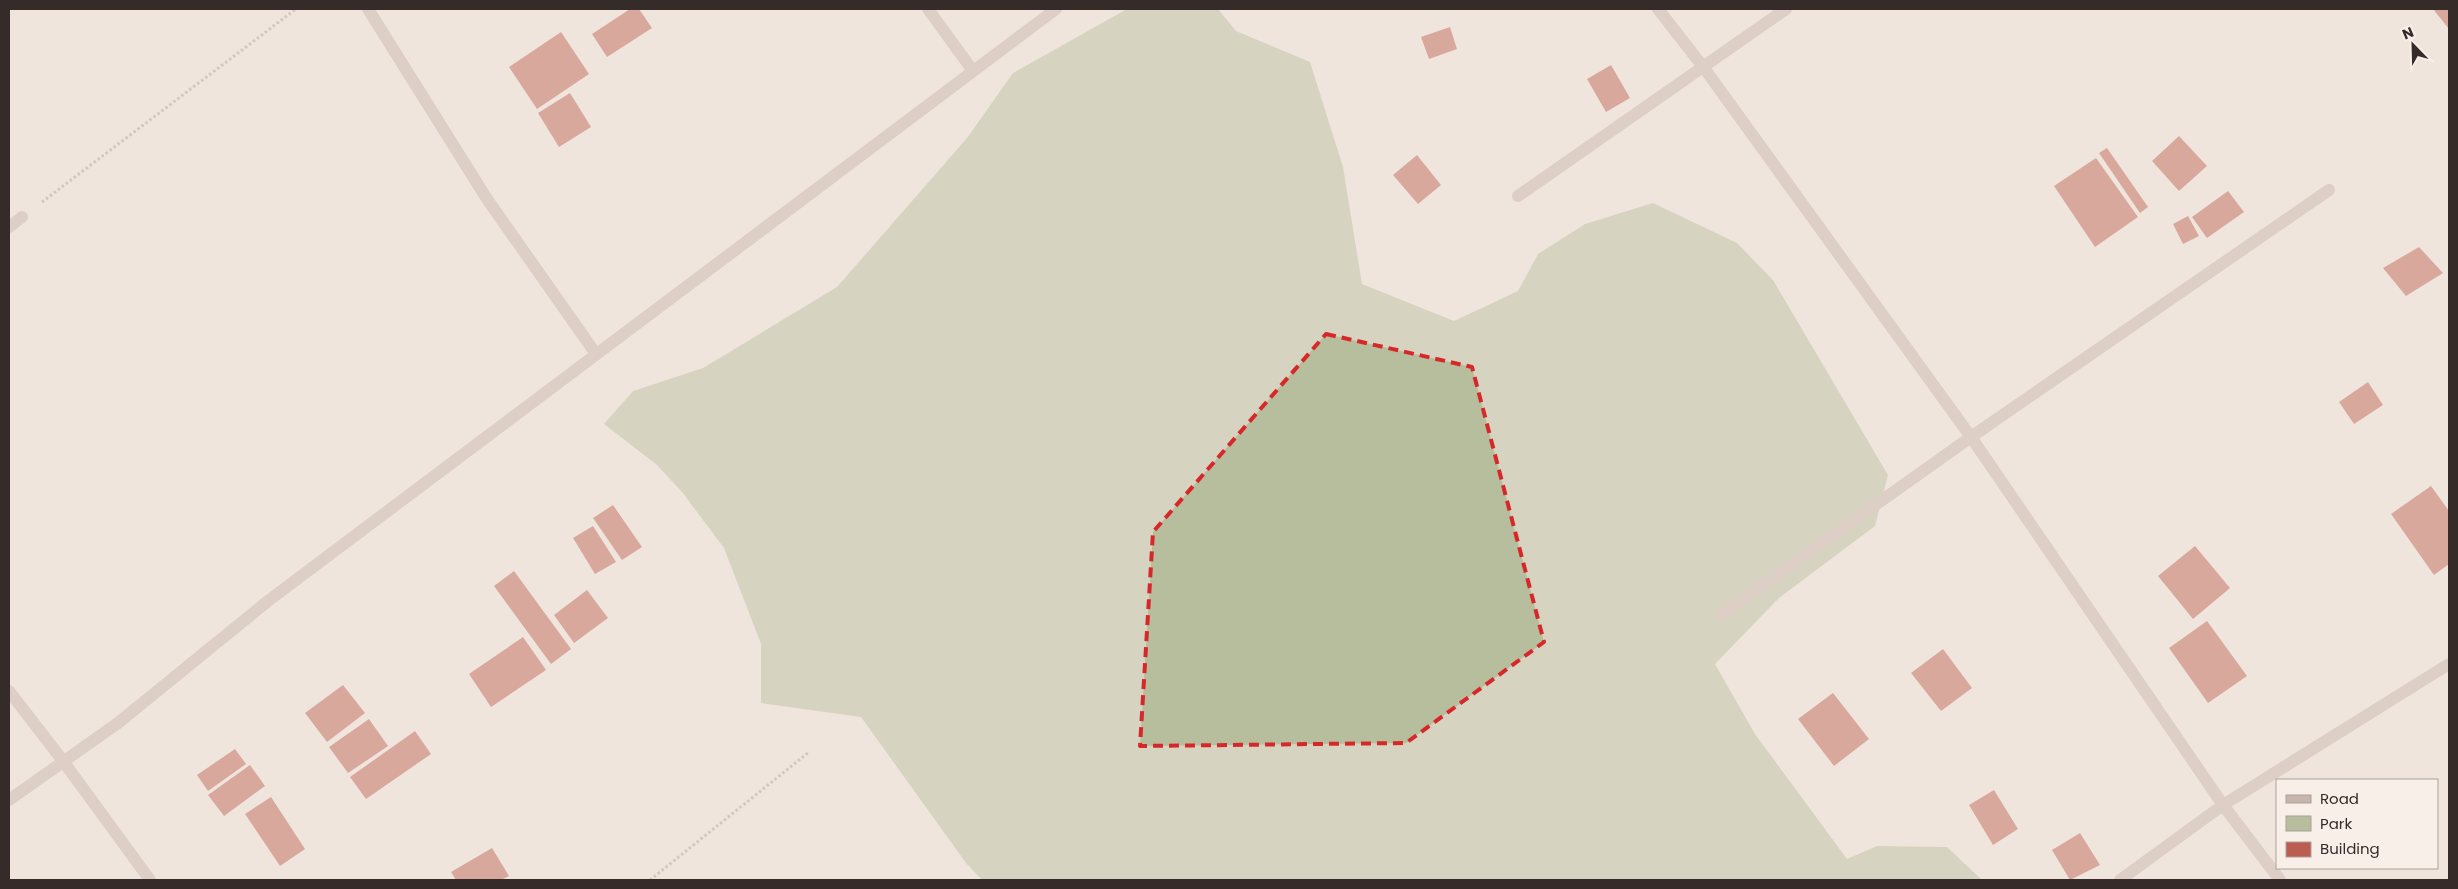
<svg xmlns="http://www.w3.org/2000/svg" width="2458" height="889" font-family="Poppins,sans-serif">
<rect width="100%" height="100%" fill="#f0e5dd"/>
<!-- green -->
<path fill="#b7be9e" d="M1127,9H1218L1236,31L1310,62L1343,167L1362,284L1454,321L1518,291L1538,254L1585,224L1653,203L1737,243L1773,280L1888,475L1875,526L1779,598L1715,664L1755,734L1847,859L1877,846L1947,847L1982,880H982L966,863L861,717L761,703V644L724,548L682,492L657,465L604,424L633,391L703,368L837,287L967,138L1013,73Z"/>
<!-- building -->
<path fill="#bb5d50" d="M630,9H639L652,28L607,57L592,34Z
M2433,9H2449V29Z
M1450,27L1457,49L1429,59L1421,37Z
M561,32L589,74L537,109L509,67Z
M1611,65L1630,98L1606,112L1587,79Z
M570,93L591,127L559,147L538,113Z
M2179,136L2207,166L2179,191L2152,161Z
M2107,148L2148,207L2140,213L2099,153Z
M1417,155L1441,185L1418,204L1393,175Z
M2096,158L2138,217L2095,247L2054,186Z
M2228,191L2244,212L2207,238L2192,217Z
M2188,216L2199,236L2183,244L2173,224Z
M2419,247L2443,273L2406,296L2383,268Z
M2368,382L2383,405L2354,424L2339,402Z
M2431,486L2449,511V564L2434,575L2391,514Z
M613,505L642,547L622,560L593,518Z
M593,526L616,562L595,574L573,538Z
M2195,546L2230,588L2193,619L2158,576Z
M514,571L571,649L551,664L494,586Z
M587,590L608,618L574,643L554,615Z
M2207,621L2247,676L2208,703L2169,648Z
M523,637L546,670L491,707L469,674Z
M1943,649L1972,688L1941,711L1911,673Z
M343,685L365,713L327,742L305,713Z
M1833,693L1869,739L1834,766L1798,719Z
M369,719L388,746L348,773L329,747Z
M415,731L431,754L366,799L350,777Z
M235,749L246,764L208,791L197,775Z
M250,765L265,786L224,816L208,795Z
M1994,790L2018,829L1993,845L1969,805Z
M271,797L305,849L280,866L245,814Z
M2080,833L2100,865L2070,880L2052,850Z
M492,848L509,876L501,880H456L451,872Z"/>
<g fill="none" stroke-linecap="round" stroke-linejoin="round">
<!-- path -->
<path stroke="#b39e94" stroke-width="3" stroke-dasharray="2.5 2.5" stroke-linecap="butt" d="M42,202L296,9
M650,880L809,752"/>
<!-- minor -->
<path stroke="#c7b4aa" stroke-width="12" d="M368,9L487,199L596,354
M928,9L973,71
M1658,9L1704,68L1971,437L2223,805L2280,880
M1518,196L1786,9
M9,227L22,217
M1722,614L1971,437L2329,190
M9,691L63,761L150,880
M9,800L118,723L268,601L1056,9
M2120,880L2223,805L2449,664"/>
</g>
<!-- marked area -->
<path d="M0 0H2458V889H0ZM1326,334L1472,367L1544,642L1406,743L1140,746L1153,532Z" fill="#f0e5dd" fill-opacity=".55" fill-rule="evenodd"/>
<path fill="none" stroke="#d62828" stroke-width="4" stroke-dasharray="10 6" stroke-linejoin="round" d="M1326,334L1472,367L1544,642L1406,743L1140,746L1153,532Z"/>
<!-- border -->
<rect width="2458" height="889" fill="none" stroke="#352b29" stroke-width="20"/>
<!-- legend -->
<rect x="2276" y="779" width="162" height="90" fill="#f8efe9" stroke="#aaa19c"/>
<rect x="2286" y="795" width="25" height="8" fill="#c7b4aa" stroke="#aaa19c"/>
<text x="2320" y="804" font-size="15" fill="#352b29">Road</text>
<rect x="2286" y="816" width="25" height="15" fill="#b7be9e" stroke="#aaa19c"/>
<text x="2320" y="829" font-size="15" fill="#352b29">Park</text>
<rect x="2286" y="842" width="25" height="15" fill="#bb5d50" stroke="#aaa19c"/>
<text x="2320" y="854" font-size="15" fill="#352b29">Building</text>
<!-- north arrow -->
<g transform="translate(2413 45) rotate(337)" stroke="#f8efe9" stroke-width="4" paint-order="stroke">
<path d="M0-4L9 19L0 12L-9 19Z" fill="#352b29"/>
<text y="-8" font-size="14" font-weight="bold" text-anchor="middle" fill="#352b29">N</text>
</g>
</svg>
